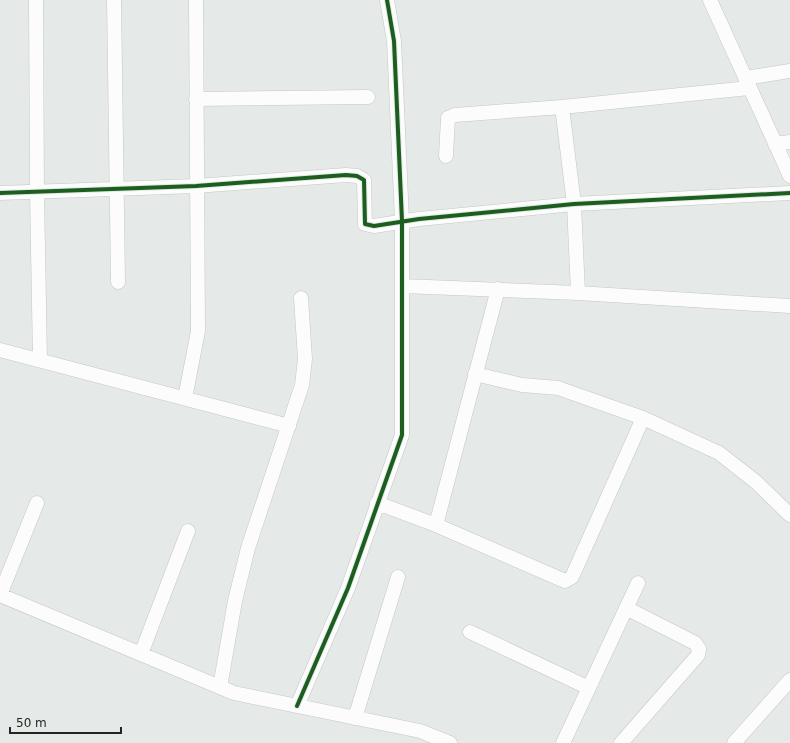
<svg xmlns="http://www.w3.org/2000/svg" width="790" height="743" font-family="'DejaVu Sans',sans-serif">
<rect width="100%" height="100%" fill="#e5e9e7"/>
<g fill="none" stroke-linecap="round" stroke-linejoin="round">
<defs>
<path id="street" d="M36,0L37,192L40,360
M114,0L118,282
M710,0L790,176
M745,78L790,71
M196,99L368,97
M562,107L574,204L578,293
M775,144L790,142
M446,156L448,118L455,115L562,107L749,88
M0,193L196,186L346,175L357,176L364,180L365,224L374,226L419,219L574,204L790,193
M402,286L578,293L790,306
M0,350L289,426
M475,374L522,385L558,388L643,418L719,453L756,482L790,515
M185,398L198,331L196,0
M377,503L436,525L565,581L572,577L643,418
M436,525L498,289
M0,595L234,693L420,731L450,743
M0,595L37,503
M470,632L589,688
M141,654L188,531
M220,687L235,601L248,548L302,385L305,359L301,298
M297,706L348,588L402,435V221L394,41L387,0
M355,718L398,577
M563,743L638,583
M621,743L698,655L699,649L695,643L626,608
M734,743L790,680"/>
</defs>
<!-- street casing -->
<use href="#street" stroke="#c4c7c5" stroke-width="15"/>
<!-- street -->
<use href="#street" stroke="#fbfcfb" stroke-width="14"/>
<defs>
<path id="cycleway" d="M0,193L196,186L346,175L357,176L364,180L365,224L374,226L419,219L574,204L790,193
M297,706L348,588L402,435V221L394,41L387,0"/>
</defs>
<!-- cycleway casing -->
<use href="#cycleway" stroke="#e4eae6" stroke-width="6"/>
<!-- cycleway -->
<use href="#cycleway" stroke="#1b5e20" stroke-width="4"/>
</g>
<!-- scale -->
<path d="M10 727v6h111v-6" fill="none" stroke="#232523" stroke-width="2"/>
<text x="16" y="727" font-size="12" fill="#232523" stroke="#e4eae6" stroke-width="3" paint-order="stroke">50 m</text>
</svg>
